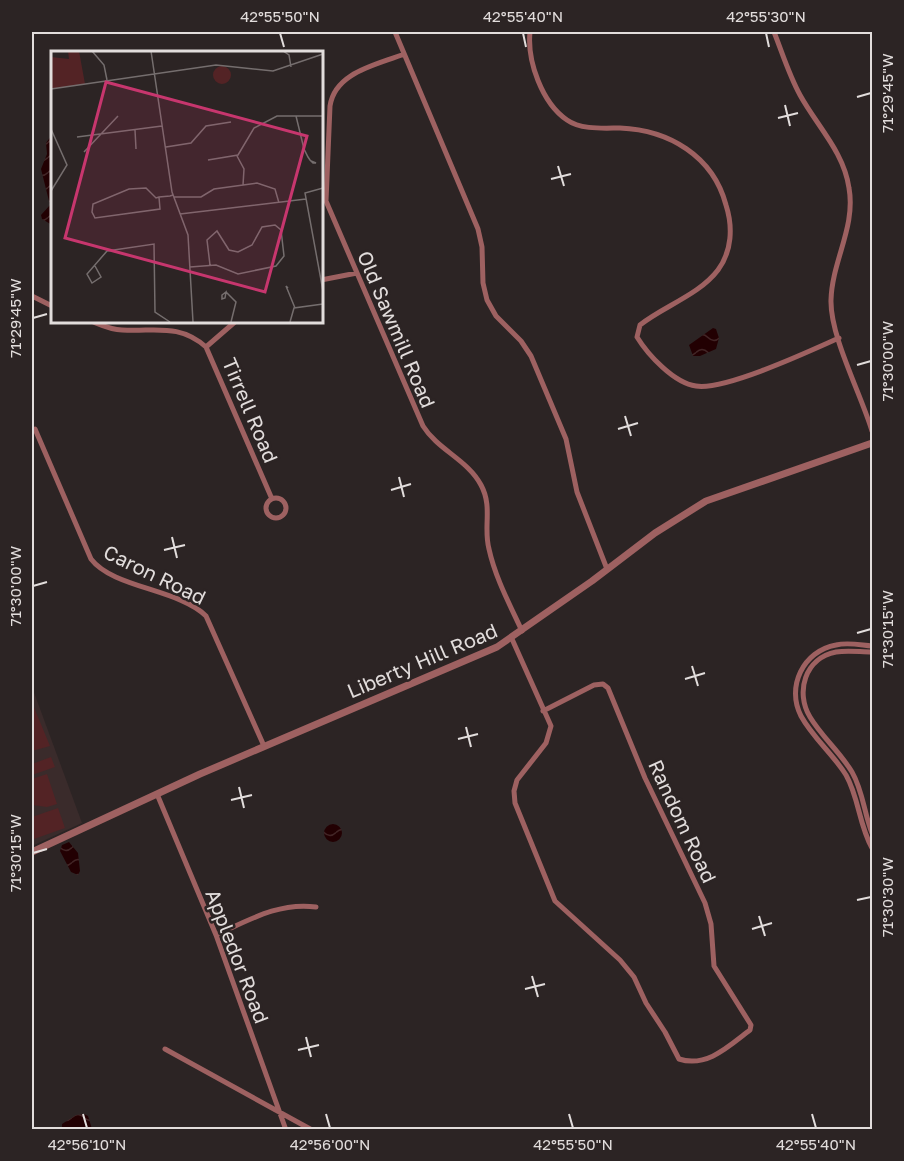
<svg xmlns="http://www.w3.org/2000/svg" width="904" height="1161" font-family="'Golos Text',sans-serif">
<defs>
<pattern id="water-waves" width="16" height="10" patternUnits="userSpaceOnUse" patternTransform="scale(1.5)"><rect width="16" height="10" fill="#220002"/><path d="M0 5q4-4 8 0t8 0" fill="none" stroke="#422526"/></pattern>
</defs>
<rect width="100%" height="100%" fill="#2c2424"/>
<!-- built -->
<path fill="#3a2b2b" d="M32,687L82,823L32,846Z"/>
<!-- green -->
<path fill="#532325" d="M33,705L50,746L32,751Z
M51,757L55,767L32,775V764Z
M47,774L57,804L47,807L32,805V779Z
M58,808L65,828L34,839L32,817Z"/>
<!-- water -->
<path fill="url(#water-waves)" d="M52,135V225L42,219L41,215L50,205L41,169L47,154L46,143Z
M713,328L716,329L719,338L716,349L700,356H693L689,345Z
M324 833a9 9 0 1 1 18 0a9 9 0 1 1-18 0Z
M69,842L78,853L80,871L78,875L71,872L60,851L62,845Z
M84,1114L88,1116L92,1129H62V1124L76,1115Z"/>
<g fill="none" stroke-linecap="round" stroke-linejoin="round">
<!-- minor -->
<path stroke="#9e6161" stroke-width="5" d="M395,32L478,229L482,247L483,283L487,300L496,316L521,341L531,356L566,439L577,492L607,569
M530,32C527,61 542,103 567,120C581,130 604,128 620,128C669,130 713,156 726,205C733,227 732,251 718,270C699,295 664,306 640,325L637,337C648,355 674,383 696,386C724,391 810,351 839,338
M774,32C782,52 789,75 800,95C817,126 844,152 849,188C856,227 832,261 831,300C830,336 861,394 872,431
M404,54C377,65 335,72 330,106L326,201L423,426C438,450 468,460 481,485C493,507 483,527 489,549C495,577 510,605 522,631
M321,280L357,273
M32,296L52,306
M91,321C101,325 111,330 122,330C155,332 179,323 206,347L272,499
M206,347L236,321
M35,429L91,559C113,588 179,589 206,616L264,746
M266 508a10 10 0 1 1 20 0a10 10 0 1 1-20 0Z
M512,639L551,726L546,743L517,780L514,791L515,803L555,901L620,960L634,977L646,1003L665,1032L679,1059C707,1068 729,1046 750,1030L751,1025L714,966L711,924L705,903L645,778L608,688L603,684L594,685L543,711
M872,646C860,645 848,642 836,645C803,651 786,687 801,716C813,738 833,754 846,775C859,798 859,825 872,848
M872,652C860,652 848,650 836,652C805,658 795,692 810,717C822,737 840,752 852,772C863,791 864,813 872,833
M157,794L216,935L286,1130
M216,935C249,920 279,902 316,907
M165,1049L312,1130"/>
<!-- tertiary -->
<path stroke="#9e6161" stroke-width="7" d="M32,852L200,774L497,647L592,581L655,533L706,501L872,443"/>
</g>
<!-- ticks -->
<path fill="none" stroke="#e2dddc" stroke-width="2" d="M280,33L284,47M523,33L526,47M766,33L769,47M857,97L871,93M785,105L790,126M778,118L798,113M558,166L564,186M551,179L571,174M33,318L47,314M857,365L871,361M625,416L631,436M618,429L638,423M399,477L404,497M391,490L411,484M172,537L177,558M164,550L185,545M33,586L47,582M857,633L871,629M692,666L698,686M685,679L705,673M466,727L471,747M458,739L478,734M239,787L244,808M231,800L252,795M33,853L47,849M857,900L871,897M759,916L765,936M752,929L772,923M532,976L538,997M525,989L545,984M306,1037L311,1057M298,1050L319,1045M83,1114L87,1128M326,1114L330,1128M569,1114L573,1128M812,1114L816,1128"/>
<g text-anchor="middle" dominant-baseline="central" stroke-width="5" stroke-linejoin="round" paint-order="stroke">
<!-- street labels -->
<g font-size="20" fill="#e2dddc" stroke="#2c2424">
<text transform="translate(397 329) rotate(67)">Old Sawmill Road</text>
<text transform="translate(251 410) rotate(67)">Tirrell Road</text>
<text transform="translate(155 574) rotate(26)">Caron Road</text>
<text transform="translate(422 660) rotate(-23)">Liberty Hill Road</text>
<text transform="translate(683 821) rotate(65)">Random Road</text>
<text transform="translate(238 956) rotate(69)">Appledor Road</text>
</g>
</g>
<!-- overview -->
<g transform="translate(51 51)">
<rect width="272" height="272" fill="#2c2424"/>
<path d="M17,0H28L34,33L0,38V6L18,8ZM162 24a9 9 0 1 1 18 0a9 9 0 1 1-18 0Z" fill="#532325"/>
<path fill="none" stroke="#756e6e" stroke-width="1.5" d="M41,0L53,14L56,29M100,0L121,141L137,184L142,271M232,0L238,4L240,16M0,38L165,14L222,20L272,3M245,65L253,98L257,106L259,109L262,112H265L260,110M0,78L16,114L0,140M84,79L85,98M26,86L111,75M115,96L140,92L155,75L180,71M33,101L67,65M186,105L193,118L192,134M157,109L187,104L203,77L226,65H272M272,137L254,142L272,240M108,146L109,158L44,167L41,161L42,153L78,138L95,137L105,147L108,146L119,145L122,144M123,146H150L163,138L206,132L224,138L228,152M129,163L255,148M56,200L103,193L104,261L119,271M44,215L50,226L41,232L36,223L56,200M139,216L165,214L187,223L225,215L233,205L230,179L224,174L211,176L201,194L187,201L178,199L166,180L156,189L159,214M237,237L235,235L244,257M175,241L185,251L180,271M175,241L174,247L171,248V244ZM239,271L243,257L272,253"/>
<path fill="#c7366e" fill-opacity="0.15" stroke="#c7366e" stroke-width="3" d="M55,31L256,85L214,241L14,187Z"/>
<rect width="272" height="272" fill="none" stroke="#e2dddc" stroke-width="3"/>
</g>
<!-- border -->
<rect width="904" height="1161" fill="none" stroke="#2c2424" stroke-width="66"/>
<rect x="33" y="33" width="838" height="1095" fill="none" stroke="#e2dddc" stroke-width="2"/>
<g font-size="15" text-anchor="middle" fill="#e2dddc">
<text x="280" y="22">42°55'50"N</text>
<text x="523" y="22">42°55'40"N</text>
<text x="766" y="22">42°55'30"N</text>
<text transform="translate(888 93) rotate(-90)" y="5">71°29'45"W</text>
<text transform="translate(16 318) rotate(-90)" y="5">71°29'45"W</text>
<text transform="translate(888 361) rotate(-90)" y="5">71°30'00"W</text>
<text transform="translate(16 586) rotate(-90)" y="5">71°30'00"W</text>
<text transform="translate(888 629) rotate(-90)" y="5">71°30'15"W</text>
<text transform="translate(16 853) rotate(-90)" y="5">71°30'15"W</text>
<text transform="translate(888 897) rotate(-90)" y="5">71°30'30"W</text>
<text x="87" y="1150">42°56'10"N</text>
<text x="330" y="1150">42°56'00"N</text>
<text x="573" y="1150">42°55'50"N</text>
<text x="816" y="1150">42°55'40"N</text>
</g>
</svg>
